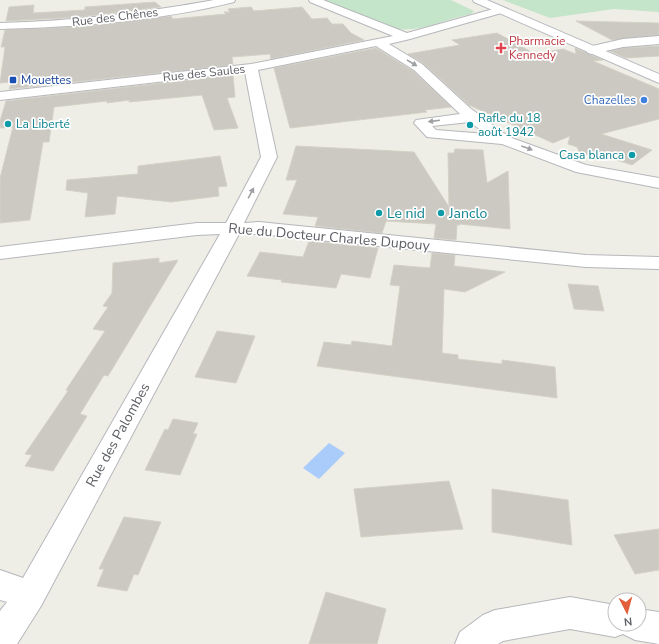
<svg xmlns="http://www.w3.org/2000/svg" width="659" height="644" font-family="'Nunito Sans',sans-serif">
<rect width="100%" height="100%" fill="#efeee6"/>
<!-- green -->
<path fill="#c4e5c9" d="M319,0H451L474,11L471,14C446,19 422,32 396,29Z
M503,0H659V12L614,9L550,18Z"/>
<!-- water -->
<path fill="#aaccfb" d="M329,443L345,453L319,479L303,468Z"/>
<!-- building -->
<path fill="#cbc9c2" stroke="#d4d1c5" d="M155,2L161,7L80,17L6,21L9,7L34,5L33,13L85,10V7Z
M251,7L254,11L302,7L312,19L327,18L332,24H343L351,33L364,40L271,59L270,54L232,57L233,65L9,89L12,82L0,83L5,47H1L5,30L88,26L171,16L173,19L226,14L224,12H230L228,9Z
M576,21L659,23V35L612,40Z
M497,33L535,54L563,49L576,54L575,48L603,60L593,61L659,89V119L601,134L652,150L632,165L592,152L582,157L577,147L568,144L570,136L553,143L469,105L423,63L408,54L460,45L452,40Z
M659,46V56L626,58L610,51L623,48Z
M376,48L413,71L451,107L425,110L427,112L290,128L274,68Z
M233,75L235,97L227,98L238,128L214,130L202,95L129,102V100L107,103V101L54,107L49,142H43L30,220L0,223V178L13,127L0,128V121L6,101Z
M296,146L414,152L449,207L448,153H454L455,149L483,150L487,183L508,171L510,229L459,224L460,225H457L456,240L434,238L436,224L386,221L382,233L315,226L318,217L283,214L297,180H286Z
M220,156L227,186L218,187L219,196L171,202L117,196L115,214L85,217L88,193L66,190L67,180L138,174V166Z
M309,241L378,248L370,278L341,274L336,288L281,282L282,280L247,276L260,252L303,257Z
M432,253L455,255L454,266L505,272L465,292L444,289L442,353L458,355V359L502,364V360L555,367L557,398L317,366L324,342L351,345L352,341L392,346L400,286L390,285L394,265L430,268Z
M159,258V263L178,260L108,376L104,375L80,414L87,416L53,471L25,466L32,455L25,454L68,391L66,390L105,331L93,329L108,307L103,306L112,293L113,263Z
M568,284L598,286L604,311L574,309Z
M217,331L255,336L236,383L195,377Z
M173,419L198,423L193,434H197L180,475L145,470L165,429L168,430Z
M449,481L463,529L361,537L354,489Z
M492,489L568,500L572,545L492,532Z
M124,517L161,522L138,575L134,574L127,591L97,586L104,569H99Z
M659,529V570L635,574L614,535Z
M326,592L386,609L377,644H309Z"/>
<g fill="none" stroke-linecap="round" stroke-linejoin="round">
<defs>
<path id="street" d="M214,0H235L234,2C159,21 77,27 0,29V23C72,21 143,13 214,0Z
M309,0H323L407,33L497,8H505L506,10L505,12L410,39L389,44L422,64L470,108L509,137L586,165L659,178V188L576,172L502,144L427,137L414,123L416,120L460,114L414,70L376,46L258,70L277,157L244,223L259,222L586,255L659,257V269L586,267L259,234H239L41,606L17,644H0V611L7,602L0,600V570L23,578L220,234L197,235L0,259V247L197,223H226L261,157L245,72L0,100V92L251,64L393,36L310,2ZM470,122L486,134L436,130L432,126Z
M659,36V44L623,47L592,54L588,53L586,50L588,47L623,39Z
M570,597L615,605V624H639V609L659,612V644L635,640L623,634L615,637L570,629L503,641L498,644H455L460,632L483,615L495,610Z"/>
<path id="secondary" d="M473,0H487L659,74V83L474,2Z"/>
</defs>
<!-- street casing -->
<use href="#street" stroke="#b6b7bc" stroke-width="2"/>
<!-- secondary casing -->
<use href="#secondary" stroke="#b7b9bf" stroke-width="2"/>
<!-- street -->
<use href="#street" fill="#fff" fill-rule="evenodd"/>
<!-- secondary -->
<use href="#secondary" fill="#fff" fill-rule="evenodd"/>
</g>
<!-- one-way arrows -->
<defs><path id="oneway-solid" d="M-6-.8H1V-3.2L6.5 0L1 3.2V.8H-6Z"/></defs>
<g fill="#9ea0a3">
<use href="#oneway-solid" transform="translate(412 63) rotate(31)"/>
<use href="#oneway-solid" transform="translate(434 121) rotate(173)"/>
<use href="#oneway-solid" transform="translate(527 148) rotate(20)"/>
<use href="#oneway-solid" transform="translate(251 193) rotate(-62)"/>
</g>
<!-- markers -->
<path fill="#e0444e" stroke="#fff" stroke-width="1.5" d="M499 42h4v4h4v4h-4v4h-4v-4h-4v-4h4z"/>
<rect fill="#1a4fb4" stroke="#fff" stroke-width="1.5" x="9" y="76" width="8" height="8" rx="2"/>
<circle fill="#3f7fe0" stroke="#fff" stroke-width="1.5" cx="644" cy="100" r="4"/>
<g fill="#0f9aa8" stroke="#fff" stroke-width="1.5">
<circle cx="8" cy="124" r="4"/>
<circle cx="470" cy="125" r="4"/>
<circle cx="632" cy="155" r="4"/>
<circle cx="379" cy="213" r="4"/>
<circle cx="441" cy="213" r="4"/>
</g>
<g text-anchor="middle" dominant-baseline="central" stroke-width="3.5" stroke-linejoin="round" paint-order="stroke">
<!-- far-street labels -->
<g font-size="12" fill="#5e6066" stroke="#fff">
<text transform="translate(115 17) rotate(-7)">Rue des Chênes</text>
<text transform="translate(204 73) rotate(-6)">Rue des Saules</text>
</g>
<!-- far-health labels -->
<g font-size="12" fill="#be3a42" stroke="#fff" text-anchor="start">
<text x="509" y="41">Pharmacie<tspan x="509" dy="14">Kennedy</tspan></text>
</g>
<!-- far-transit labels -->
<g font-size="12" fill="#164399" stroke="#fff" text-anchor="start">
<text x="21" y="80">Mouettes</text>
</g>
<!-- far-shop labels -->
<g font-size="12" fill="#366cbe" stroke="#fff" text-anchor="end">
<text x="636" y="100">Chazelles</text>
</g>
<!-- far-culture labels -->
<g font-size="12" fill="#0d838f" stroke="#fff" text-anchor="start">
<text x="478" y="118">Rafle du 18<tspan x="478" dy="14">août 1942</tspan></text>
<text x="16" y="124">La Liberté</text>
<text x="624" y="155" text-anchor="end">Casa blanca</text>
</g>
<!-- culture labels -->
<g font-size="14" fill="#0d838f" stroke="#fff" text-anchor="start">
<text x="387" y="213">Le nid</text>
<text x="449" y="213">Janclo</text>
</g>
<!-- street labels -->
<g font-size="14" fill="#5e6066" stroke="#fff">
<text transform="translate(329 237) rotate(5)">Rue du Docteur Charles Dupouy</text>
<text transform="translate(118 435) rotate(-61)">Rue des Palombes</text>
</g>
</g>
<!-- north arrow -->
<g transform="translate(627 612) rotate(174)"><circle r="19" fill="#ffffff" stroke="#bfbfc2"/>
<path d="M0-3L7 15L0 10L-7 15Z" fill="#e15f3a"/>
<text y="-6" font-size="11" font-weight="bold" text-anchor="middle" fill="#5e6066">N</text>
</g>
</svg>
